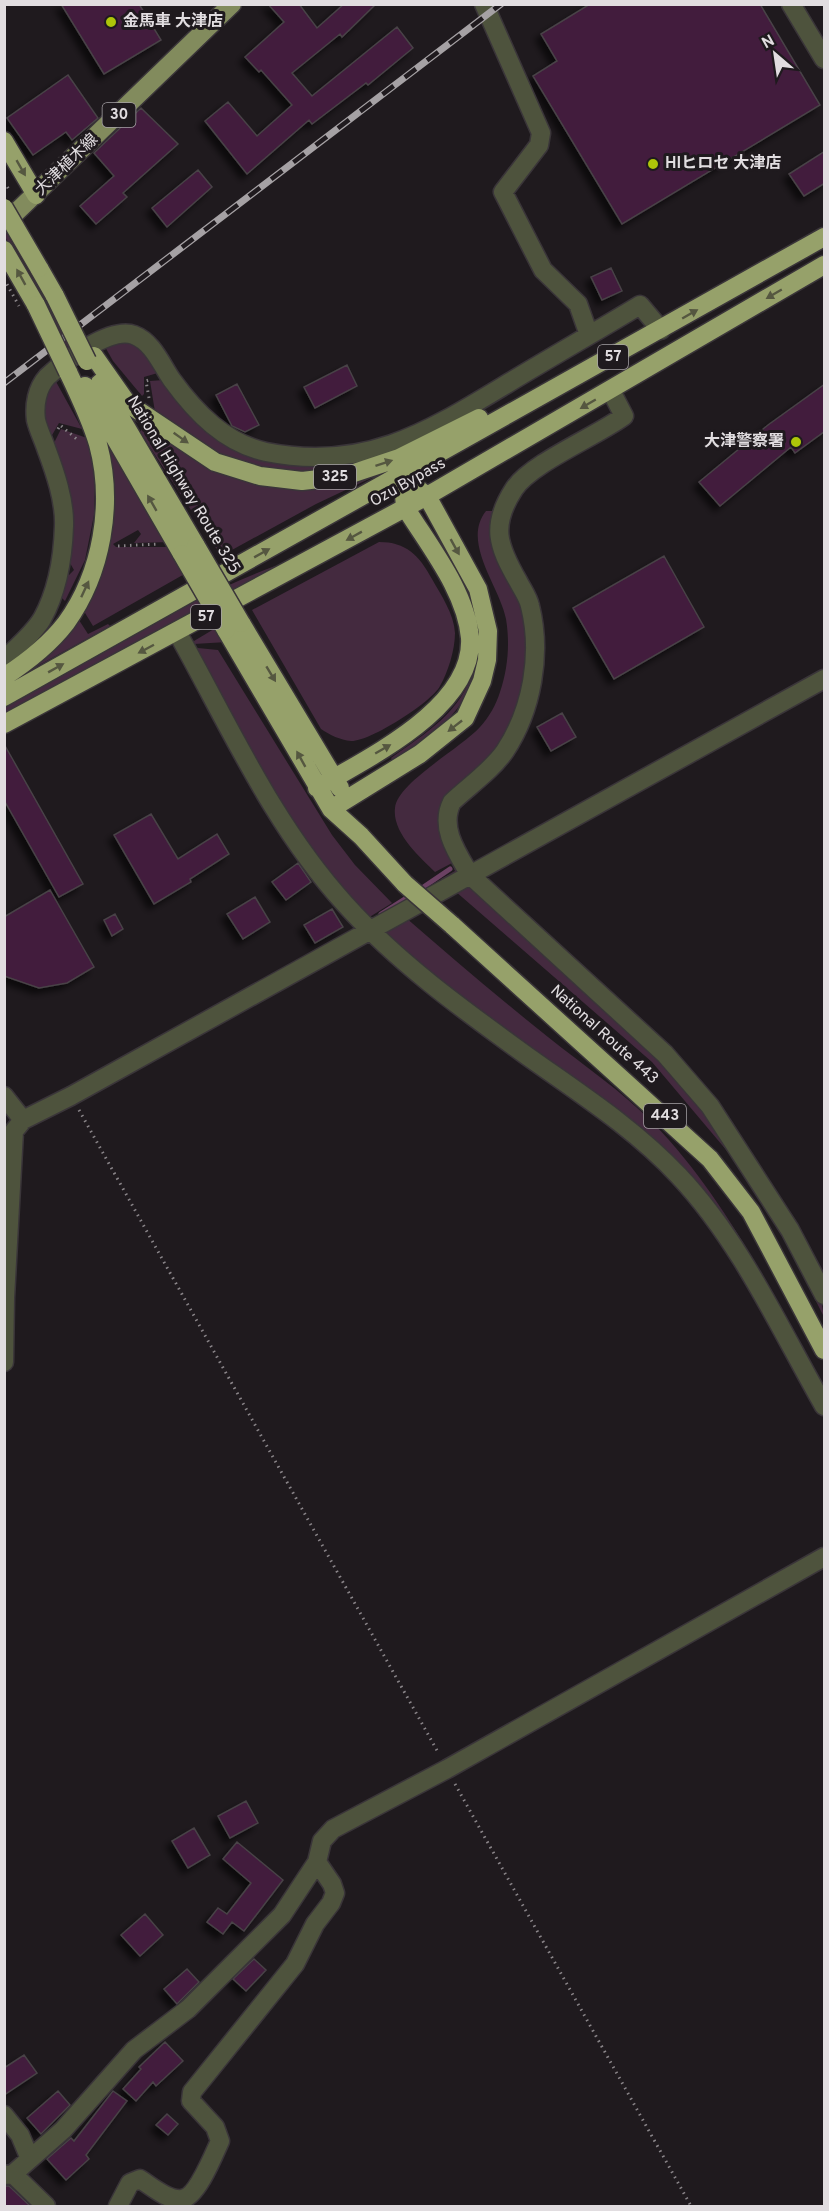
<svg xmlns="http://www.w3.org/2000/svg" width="829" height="2211" font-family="Overpass,'Noto Sans JP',sans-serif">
<defs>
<filter id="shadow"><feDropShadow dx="-5.5" dy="5.5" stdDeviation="3" flood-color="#0009"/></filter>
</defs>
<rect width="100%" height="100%" fill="#1f1a1e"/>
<!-- green -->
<path fill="#442a3f" d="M4,228L74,351L71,353L5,237Z
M113,340L140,344L161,372L144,377V394L142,396L113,361L104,345Z
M54,378L82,429L59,423L51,437C39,409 40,405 54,378Z
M164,380L232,446L383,454L350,468L293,475L222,457L155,412L150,381Z
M145,424L256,482L392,468L316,504L221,556L140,432Z
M61,429L87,438L95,477L94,515L85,560L65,601L60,596L65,568L69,575L74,570L66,556L51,449Z
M103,434L170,542L134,543L141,534L138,530L113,544L116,547H173L188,572L93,626L82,608L98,572Z
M486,511H494L524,606L528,681L500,747L452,794L460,874L447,884L441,879L455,871L452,863L435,872C420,857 392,833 395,808C397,783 461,748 480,727C489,717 496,705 500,692C508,669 510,643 506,619C500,587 461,542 486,511Z
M379,542C406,542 419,555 432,579C441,595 454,614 455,633C455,650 448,672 440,686C431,703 369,742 351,741C340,740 330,735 321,729L252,610Z
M445,546C454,563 468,581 474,599C478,614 479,630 479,645C477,705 439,731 393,761L391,758C424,734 464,711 473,668C475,655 467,635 464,623C459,596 454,572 443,548Z
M275,566L276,568L5,714V706C92,658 182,601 275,566Z
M77,617L88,634L108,624L110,626L23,674Z
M219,626L227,642L194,644V641Z
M198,648L218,650L332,835L355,865L392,903L368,918L360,912L283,811L194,651Z
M467,883L668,1067L730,1146L821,1299L824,1317L788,1246L733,1158L652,1062L455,891Z
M405,917C452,958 499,998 548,1037C583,1065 622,1091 654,1124C725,1197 775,1298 824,1387V1398L704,1197L430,978L387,936V928Z"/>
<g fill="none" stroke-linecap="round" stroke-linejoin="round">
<!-- stream -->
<path stroke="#6b4163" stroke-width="5" d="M419,890L450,869
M381,914L411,895"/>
</g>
<!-- building -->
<path fill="#421b3c" stroke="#484247" stroke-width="1.5" filter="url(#shadow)" d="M61,4H139L161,40L104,74Z
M268,4H299L317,28L344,4H376L342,37L340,34L292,73L312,96L397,27L413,48L368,85L366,83L312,124L309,120L247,174L205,121L228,102L257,136L292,105L261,70L259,72L245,57L284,22Z
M590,4H760L820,105L622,224L533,76L557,61L541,34Z
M68,75L98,118L72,140L66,132L33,155L7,118Z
M141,108L178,144L123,193L127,197L96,224L80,206L114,176L94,153Z
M825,151V183L804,196L789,174Z
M198,170L212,187L167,227L152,208Z
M611,268L622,291L602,300L591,277Z
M347,365L357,386L315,408L304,387Z
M237,384L259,425L245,432L232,426L216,395Z
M825,384V431L795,453L791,447L720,506L699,482L768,425Z
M664,556L704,627L614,679L573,608Z
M562,713L576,737L551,751L537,727Z
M4,744L83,884L59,897L4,800Z
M151,814L178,859L217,834L229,854L190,879L191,882L154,904L114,835Z
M298,863L311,882L286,900L272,882Z
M50,890L94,967L67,983L39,988L4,976V917Z
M255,897L270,922L243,939L227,914Z
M332,909L343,927L315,943L304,925Z
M115,914L123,929L112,936L104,920Z
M246,1801L258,1823L230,1838L218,1816Z
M194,1828L210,1855L188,1868L172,1841Z
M237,1842L283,1880L244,1931L232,1922L223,1934L207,1922L218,1908L227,1914L251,1883L223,1859Z
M145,1914L163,1935L140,1956L121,1935Z
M254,1959L266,1970L246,1991L233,1979Z
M187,1969L199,1982L177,2004L164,1989Z
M165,2042L183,2061L156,2086L153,2082L136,2101L123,2089L141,2069L139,2067Z
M24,2055L37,2073L4,2095V2068Z
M58,2091L70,2105L41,2134L27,2118Z
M113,2091L127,2101L86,2155L89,2159L66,2180L47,2159L71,2138L74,2141Z
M167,2114L178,2124L168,2135L156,2125Z
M4,2186H9L30,2206H4Z"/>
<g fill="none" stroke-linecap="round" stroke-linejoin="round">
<defs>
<path id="minor" d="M484,4L541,133L539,145L503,192L543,270L578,304L589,335
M791,4L824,59
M611,391L624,416C597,436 531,463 514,489C490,526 498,546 518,581C522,589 528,597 530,606C542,654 532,710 505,751C492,770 469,786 452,802C439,827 457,853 470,875L665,1054L710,1106L790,1230L824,1295
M177,632C229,725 273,825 345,904C399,964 465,1011 530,1058C582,1095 635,1129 679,1176C741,1242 780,1329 824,1406
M4,660C17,647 33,634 42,619C57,592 63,557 64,526C65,501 55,472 46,448C43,439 38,429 36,420C34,405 37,388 47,377C64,361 111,326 134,335C153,342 162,366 172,380C196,413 225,443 266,452C366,472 429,431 510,382C553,356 597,331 640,305L661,330
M4,1096L23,1120L71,1096L824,679
M4,1362L5,1298L14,1131L23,1120
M4,2115L20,2135L30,2159
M13,2174L46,2206
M4,2175L13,2174L63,2130L134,2050L188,2009L282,1915L317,1862L322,1841L333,1829L447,1769L824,1557
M118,2206L130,2183L140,2179C151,2186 168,2201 182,2199C197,2197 214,2154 220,2141L215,2127L191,2101L192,2092L295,1964L315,1924L331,1903L335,1893L332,1884L317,1862"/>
<path id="major" d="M4,224L232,4"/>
<path id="highway" d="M4,141L36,195
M4,250L36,305
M39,268L55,296
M94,356L127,403L215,462L260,476L302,481L345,476L399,458L479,418
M100,383L196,546
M85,386L182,554
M241,623L340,788
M226,630L331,809L361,836L405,884
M4,677C27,662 49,645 66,623C102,573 114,504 98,444C91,420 79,395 68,372
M4,697L824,237
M4,724L427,496L824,265
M317,788C367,758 474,708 470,638C466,591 429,546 405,507L404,495
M331,809L420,754L465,718L482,681L487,660L488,631L478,589L427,496L401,476
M452,925L710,1159L751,1212L824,1350"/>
</defs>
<!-- minor casing -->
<use href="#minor" stroke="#3a3539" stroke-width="21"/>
<!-- major casing -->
<use href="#major" stroke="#3a3539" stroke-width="21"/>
<!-- highway casing -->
<use href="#highway" stroke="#3a3539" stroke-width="21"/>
<!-- path -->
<path stroke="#8a8589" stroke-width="3" stroke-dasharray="1.5 4.5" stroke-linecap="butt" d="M4,182L10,191
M149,398L146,381L152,379
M58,429L60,425L79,441
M118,546L158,544
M79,1110L439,1754
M455,1784L691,2206"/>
<!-- minor -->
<use href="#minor" stroke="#4e533d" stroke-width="18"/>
<!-- major -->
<use href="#major" stroke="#828b5d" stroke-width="18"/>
<!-- highway -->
<use href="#highway" stroke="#96a16a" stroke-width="18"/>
<defs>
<path id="rail" d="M4,383L501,4"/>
</defs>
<!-- rail casing -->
<use href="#rail" stroke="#a5a1a4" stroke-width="7"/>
<!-- rail -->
<use href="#rail" stroke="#1f1a1e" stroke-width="4.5" stroke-dasharray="14" stroke-linecap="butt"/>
<defs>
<path id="highway-bridge" d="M4,208L39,268
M55,296L87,361
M36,305L68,372
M196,546L241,623
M182,554L226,630
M405,884L452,925"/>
</defs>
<!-- highway-bridge casing -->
<use href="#highway-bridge" stroke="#3a3539" stroke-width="21" stroke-linecap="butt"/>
<!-- path-bridge -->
<path stroke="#8a8589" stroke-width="3" stroke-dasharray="1.5 4.5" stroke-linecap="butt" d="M4,279L19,306"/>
<!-- highway-bridge -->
<use href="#highway-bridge" stroke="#96a16a" stroke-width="18"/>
</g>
<!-- one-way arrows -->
<defs><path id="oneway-solid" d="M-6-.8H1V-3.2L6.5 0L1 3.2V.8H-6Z" transform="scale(1.5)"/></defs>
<g fill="#555740">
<use href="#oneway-solid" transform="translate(21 168) rotate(60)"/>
<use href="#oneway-solid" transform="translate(21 277) rotate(-119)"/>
<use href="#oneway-solid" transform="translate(774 294) rotate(150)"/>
<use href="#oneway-solid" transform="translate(690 314) rotate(-30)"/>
<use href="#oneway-solid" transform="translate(588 404) rotate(150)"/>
<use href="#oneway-solid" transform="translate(181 438) rotate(35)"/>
<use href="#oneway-solid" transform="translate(384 463) rotate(-18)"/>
<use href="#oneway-solid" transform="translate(152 503) rotate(-120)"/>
<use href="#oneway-solid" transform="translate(354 536) rotate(151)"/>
<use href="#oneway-solid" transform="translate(455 547) rotate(61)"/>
<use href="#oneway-solid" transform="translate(262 553) rotate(-29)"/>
<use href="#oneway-solid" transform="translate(85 589) rotate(-65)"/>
<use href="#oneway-solid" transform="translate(146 649) rotate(152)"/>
<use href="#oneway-solid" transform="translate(56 668) rotate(-29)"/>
<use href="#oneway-solid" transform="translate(271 674) rotate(59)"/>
<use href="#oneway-solid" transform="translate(455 726) rotate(142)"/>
<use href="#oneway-solid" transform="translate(383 749) rotate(-30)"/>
<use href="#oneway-solid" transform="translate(301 759) rotate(-119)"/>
</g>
<!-- markers -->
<g fill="#aec509" stroke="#1f1a1e" stroke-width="2">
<circle cx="111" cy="22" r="6"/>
<circle cx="653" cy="164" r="6"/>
<circle cx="796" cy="442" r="6"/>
</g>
<g text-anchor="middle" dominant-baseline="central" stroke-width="6" stroke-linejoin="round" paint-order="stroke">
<!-- shield labels -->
<g fill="#1f1a1e" stroke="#a7a2a6" stroke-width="1.5">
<rect x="102.5" y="103" width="33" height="24" rx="4.5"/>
<rect x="598" y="345" width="30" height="24" rx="4.5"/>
<rect x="314" y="465" width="42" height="24" rx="4.5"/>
<rect x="191" y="605" width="30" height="24" rx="4.5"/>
<rect x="644" y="1104" width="42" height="24" rx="4.5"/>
</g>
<g font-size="15" font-weight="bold" fill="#e1dde0">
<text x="119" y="115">30</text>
<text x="613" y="357">57</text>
<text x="335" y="477">325</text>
<text x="206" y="617">57</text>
<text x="665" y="1116">443</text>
</g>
<!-- poi labels -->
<g font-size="16" font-weight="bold" fill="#e1dde0" stroke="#1f1a1e" text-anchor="start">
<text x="123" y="22">金馬車 大津店</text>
<text x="665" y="164">HIヒロセ 大津店</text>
<text x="784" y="442" text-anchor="end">大津警察署</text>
</g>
<!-- street labels -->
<g font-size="16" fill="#e1dde0" stroke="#1f1a1e">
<text transform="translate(67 165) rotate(-44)">大津植木線</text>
<text transform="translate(408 483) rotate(-29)">Ozu Bypass</text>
<text transform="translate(183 485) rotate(59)">National Highway Route 325</text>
<text transform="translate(604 1035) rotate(42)">National Route 443</text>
</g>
</g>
<!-- border -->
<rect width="829" height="2211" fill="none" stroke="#e1dde0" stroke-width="12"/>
<!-- north arrow -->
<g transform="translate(775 54) rotate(331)" stroke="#1f1a1e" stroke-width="4.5" paint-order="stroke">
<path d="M0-4.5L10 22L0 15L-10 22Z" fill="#e1dde0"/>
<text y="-9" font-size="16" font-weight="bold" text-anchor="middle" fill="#e1dde0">N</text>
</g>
</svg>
